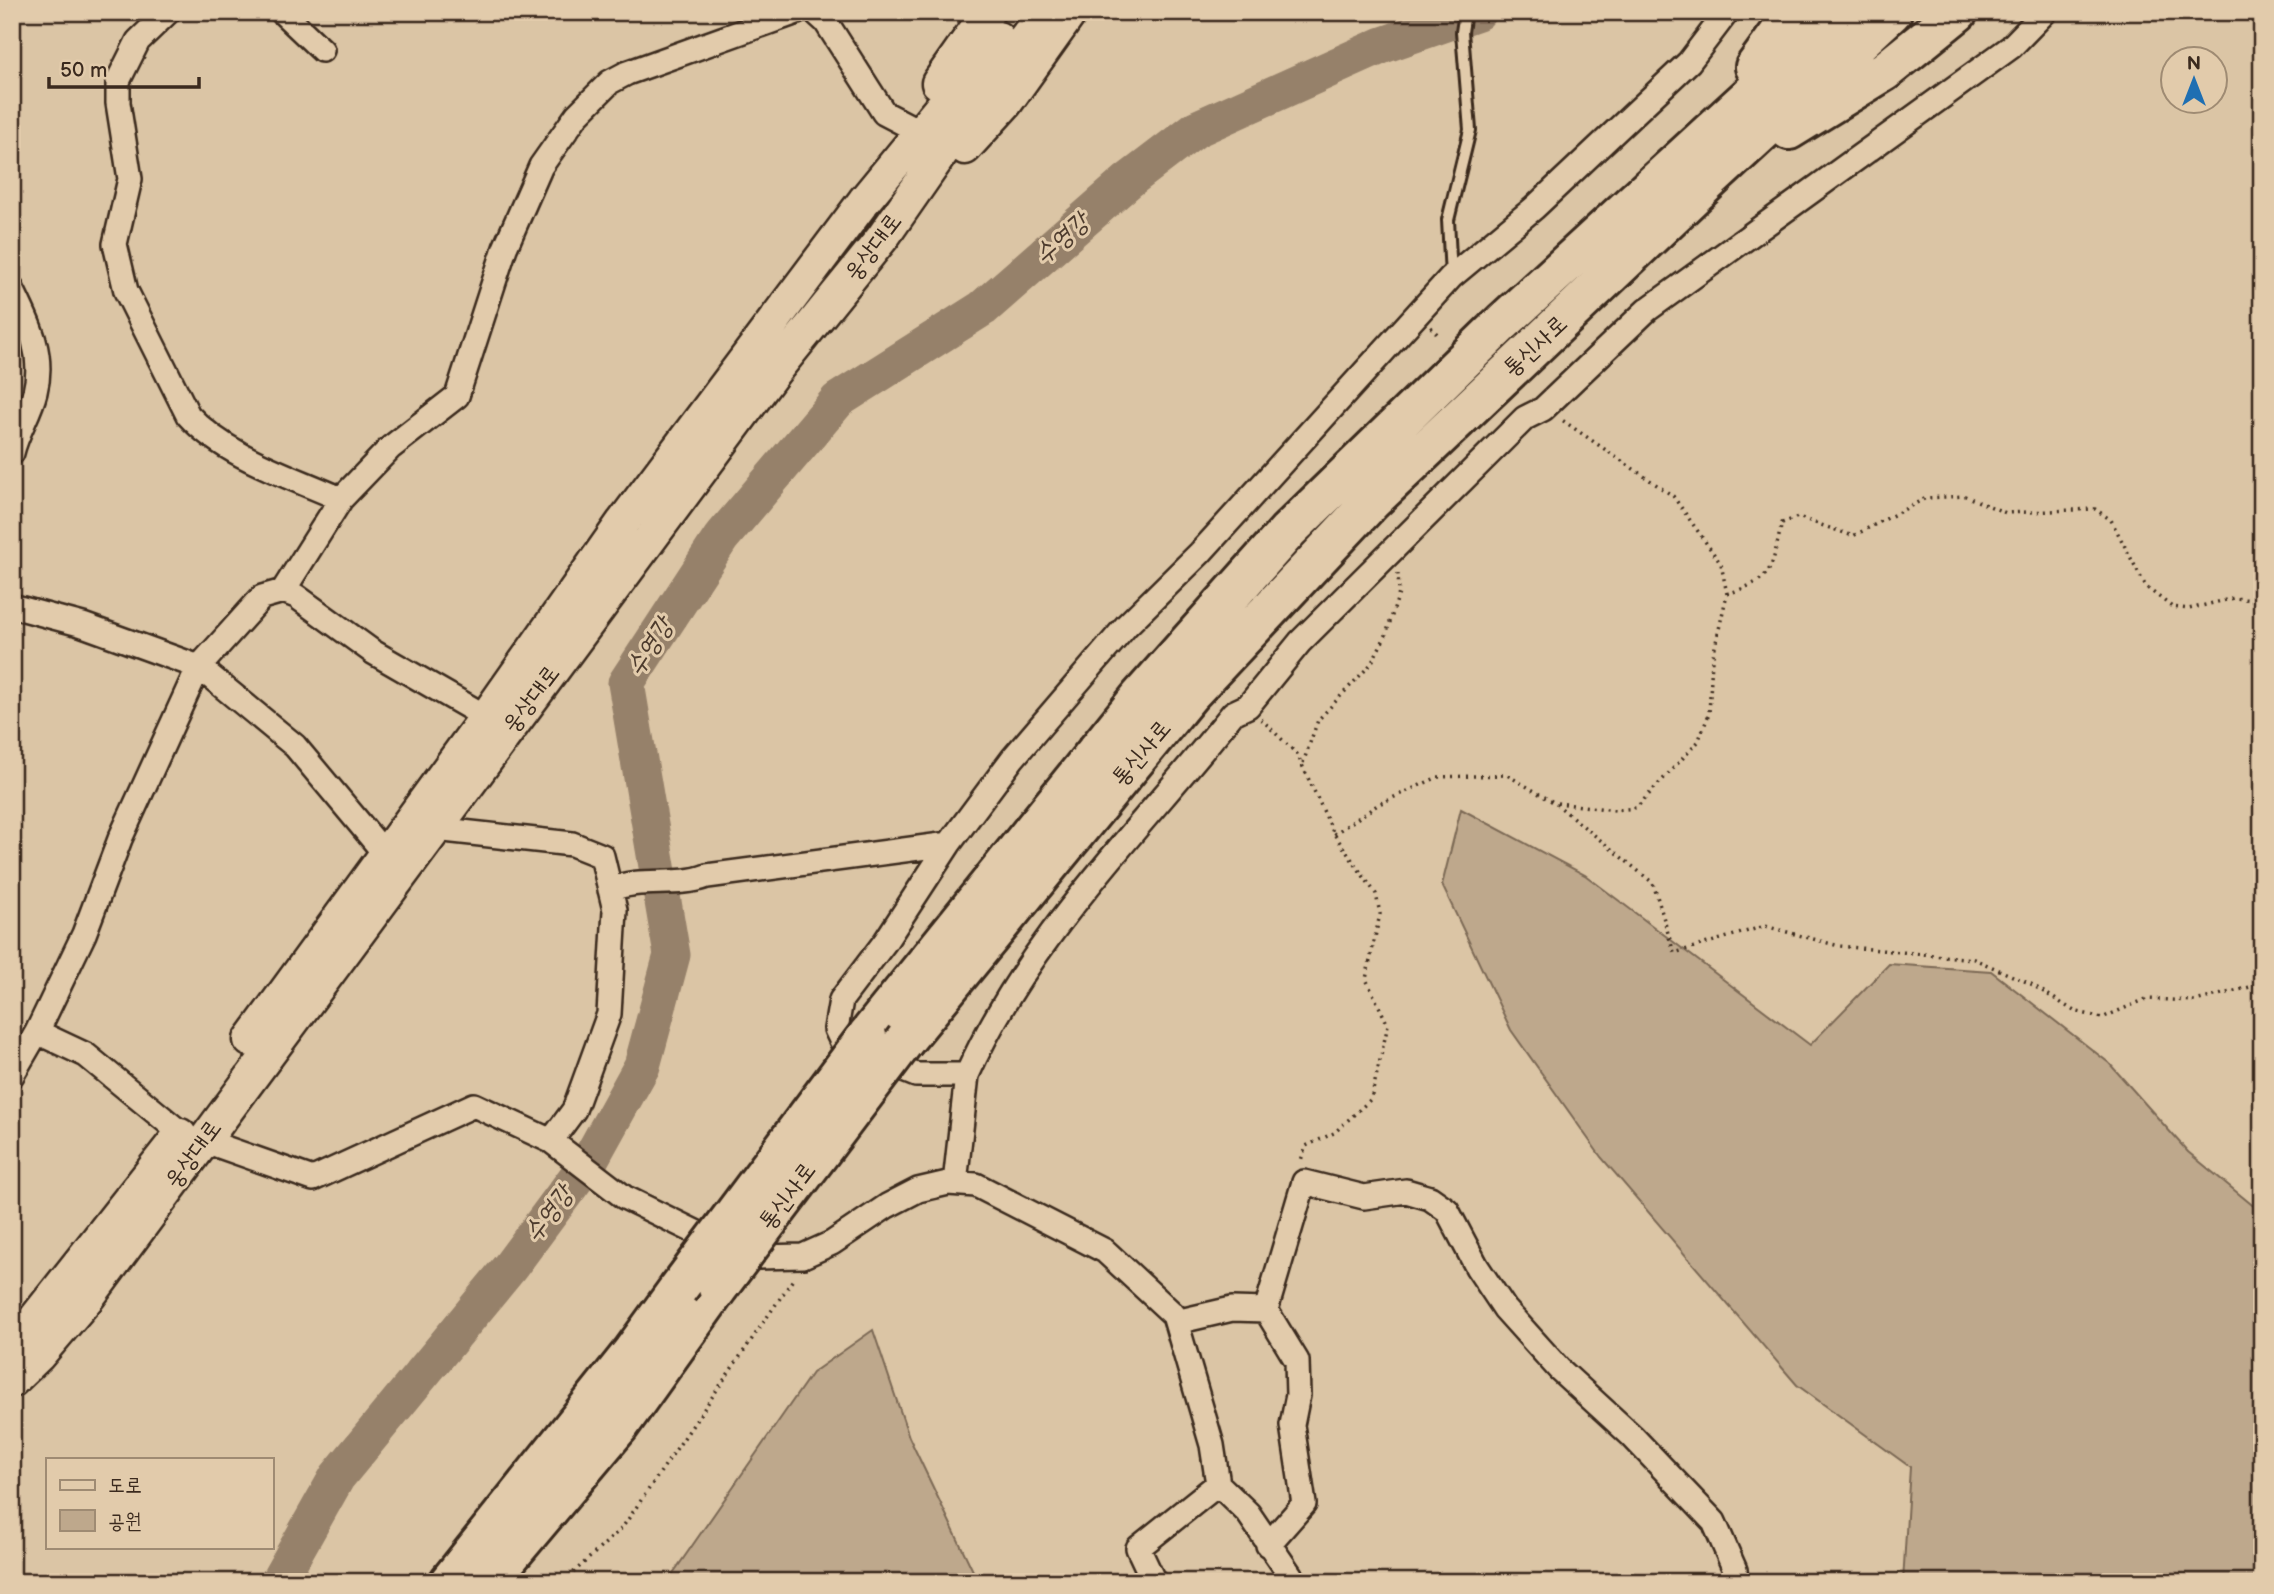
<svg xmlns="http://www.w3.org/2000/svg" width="2274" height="1594" font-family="'Balsamiq Sans','Poor Story',sans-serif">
<rect width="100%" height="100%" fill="#dbc5a5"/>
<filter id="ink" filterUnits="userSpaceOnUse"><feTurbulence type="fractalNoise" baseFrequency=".0143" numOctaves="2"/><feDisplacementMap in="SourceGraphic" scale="14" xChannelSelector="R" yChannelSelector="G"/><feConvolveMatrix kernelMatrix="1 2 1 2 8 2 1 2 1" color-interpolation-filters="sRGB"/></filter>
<g filter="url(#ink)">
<!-- green -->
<path fill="#bea88c" stroke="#7c6955" stroke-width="2" d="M1461,809L1585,875L1810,1045L1889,964L1991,971L2109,1063L2188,1152L2262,1213V1582H1903L1910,1467L1797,1385L1601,1157L1511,1030L1442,885Z
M873,1330L909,1437L973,1571L983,1582H667L812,1373Z"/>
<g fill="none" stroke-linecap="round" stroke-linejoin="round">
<!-- river -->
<path stroke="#96816a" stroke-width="37" d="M278,1582L337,1477L510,1267L591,1158L642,1066L672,955L626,683L721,538L838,400L983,308L1128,181L1196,129L1383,45L1478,12"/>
<defs>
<path id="lane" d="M1451,276L1448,220L1470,130L1462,32L1465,12"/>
<path id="street" d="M168,12L138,41L118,81V103L130,179L115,244L126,291L188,415C226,457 290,476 341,499
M282,12L322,50
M815,12L826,22L884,113L909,126
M12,289C28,322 45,353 35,392C30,413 17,431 12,453
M283,591L341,499L390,448L457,396L505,248L541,166L577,115L610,82L627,73L797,12
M12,606L83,625L199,667L295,746L386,855L397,863
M949,844L885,942L841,1000L836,1029L844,1046L916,1075H967C1028,937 1140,830 1233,713L1248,706L1300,642L1525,418L1543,409L1647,310L2011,47L2045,12
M610,890C640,876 676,888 707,876L949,844L1013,758L1127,625L1200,553L1451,277L1534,208L1689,62L1727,12
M37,1032L86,1055L182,1134
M12,1075L37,1032L84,934L120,839L193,679L199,667L262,597L283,591L296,596L373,652L486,717
M202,1140L313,1179L474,1105L551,1141L574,1110L609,1014L615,910L602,856L572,844L435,829
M551,1141L624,1197L718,1243L758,1257L803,1256L832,1243L887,1206L918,1190L948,1183L976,1185L1105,1251L1174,1315L1212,1445L1218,1484L1248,1513L1295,1582
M955,1183L967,1075
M1176,1322L1232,1309L1266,1310
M1268,1545L1304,1504L1292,1425L1298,1395L1297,1361L1266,1310L1304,1182L1364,1197L1406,1191L1430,1198L1447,1210L1477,1267L1505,1309L1559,1369L1632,1436L1714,1522L1735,1570L1736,1582
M1154,1582L1138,1548L1218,1484"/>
<path id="secondary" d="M938,83L988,12
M965,148L1006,103L1071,12
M250,1040L486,717L623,522L864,201L998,38
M12,1348L180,1135
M12,1381L38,1356L90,1295L774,372L883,237L988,86L1045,12"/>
<path id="highway" d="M1755,67L1795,12
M1789,130L1885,71L1958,12
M867,1036L1140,697L1288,531L1503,322L1841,12
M906,1039L1189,695L1372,501L1710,180L1892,12
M449,1582L633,1351L678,1289
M488,1582L620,1425L718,1288"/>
</defs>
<!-- lane casing -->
<use href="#lane" stroke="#3b2a1e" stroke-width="16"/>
<!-- street casing -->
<use href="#street" stroke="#3b2a1e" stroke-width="28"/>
<!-- secondary casing -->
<use href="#secondary" stroke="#3b2a1e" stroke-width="37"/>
<!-- highway casing -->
<use href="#highway" stroke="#3b2a1e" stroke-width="44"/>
<!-- path -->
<path stroke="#3b2a1e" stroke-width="3.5" stroke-dasharray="2 5" stroke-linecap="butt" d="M1431,327L1439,336
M1727,594C1776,578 1770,571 1782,523L1798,517L1853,536L1926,498L1965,496L2006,513L2095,509L2111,520L2146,587L2172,607L2189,609L2234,598L2262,601
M1261,719L1297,754L1334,834L1376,894L1380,914L1366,979L1388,1025L1371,1099L1334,1133L1306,1146L1300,1163
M1303,763L1318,720L1371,664L1386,635L1399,593L1398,574
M1557,803L1615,810L1636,808L1698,742L1709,714L1712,660L1727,594L1721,564L1673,496L1562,420
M1334,834L1379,804L1438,777L1507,775L1555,803L1653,883L1674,953L1765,926L1839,946L1974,959L2031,984L2074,1011L2102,1018L2146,999L2195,1001L2262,984
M563,1582L622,1528L794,1278"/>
<!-- lane -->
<use href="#lane" stroke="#e2cbab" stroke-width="10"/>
<!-- street -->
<use href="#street" stroke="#e2cbab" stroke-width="23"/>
<!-- secondary -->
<use href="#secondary" stroke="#e2cbab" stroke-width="32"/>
<!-- highway -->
<use href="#highway" stroke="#e2cbab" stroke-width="38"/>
<defs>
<path id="highway-bridge" d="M718,1288L906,1039
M678,1289L867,1036"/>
</defs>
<!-- highway-bridge casing -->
<use href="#highway-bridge" stroke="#3b2a1e" stroke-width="44" stroke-linecap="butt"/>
<!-- highway-bridge -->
<use href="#highway-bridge" stroke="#e2cbab" stroke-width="38"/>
</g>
</g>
<g text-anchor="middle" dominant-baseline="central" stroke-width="6" stroke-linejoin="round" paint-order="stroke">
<!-- street labels -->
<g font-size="24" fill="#3b2a1e" stroke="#e2cbab">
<text transform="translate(873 247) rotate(-53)">웅상대로</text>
<text transform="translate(1535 346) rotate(-43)">통신사로</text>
<text transform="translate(531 699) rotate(-53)">웅상대로</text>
<text transform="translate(1141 753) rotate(-50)">통신사로</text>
<text transform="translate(193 1154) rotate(-54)">웅상대로</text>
<text transform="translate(787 1196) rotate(-53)">통신사로</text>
</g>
<!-- water labels -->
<g font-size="26" font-style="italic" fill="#4d3b2d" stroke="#e2cbab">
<text transform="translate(1062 239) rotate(-41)">수영강</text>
<text transform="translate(650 647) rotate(-57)">수영강</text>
<text transform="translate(549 1214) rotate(-53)">수영강</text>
</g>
</g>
<!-- margin -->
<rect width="2274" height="1594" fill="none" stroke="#e2cbab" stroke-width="42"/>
<rect x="21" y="21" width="2232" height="1552" fill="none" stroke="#3b2a1e" stroke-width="2.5" filter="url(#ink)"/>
<!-- legend -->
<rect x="46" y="1458" width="228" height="91" fill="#e2cbab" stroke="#9f8b73" stroke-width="2"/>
<rect x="60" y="1480" width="35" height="10" fill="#e2cbab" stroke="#9f8b73" stroke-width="2"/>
<text x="108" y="1492" font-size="21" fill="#3b2a1e">도로</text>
<rect x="60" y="1510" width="35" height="21" fill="#bea88c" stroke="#9f8b73" stroke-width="2"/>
<text x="108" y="1528" font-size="21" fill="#3b2a1e">공원</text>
<!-- north arrow -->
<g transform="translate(2194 80)"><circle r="33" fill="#e2cbab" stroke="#9f8b73" stroke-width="2"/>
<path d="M0-5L12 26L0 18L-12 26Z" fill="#1f6fb2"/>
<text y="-10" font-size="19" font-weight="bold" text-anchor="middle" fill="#3b2a1e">N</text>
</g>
<!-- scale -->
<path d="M49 77v10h150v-10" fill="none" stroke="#3b2a1e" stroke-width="3.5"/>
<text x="60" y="77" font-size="21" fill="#3b2a1e" stroke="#e2cbab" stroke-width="5" paint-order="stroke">50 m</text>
</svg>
